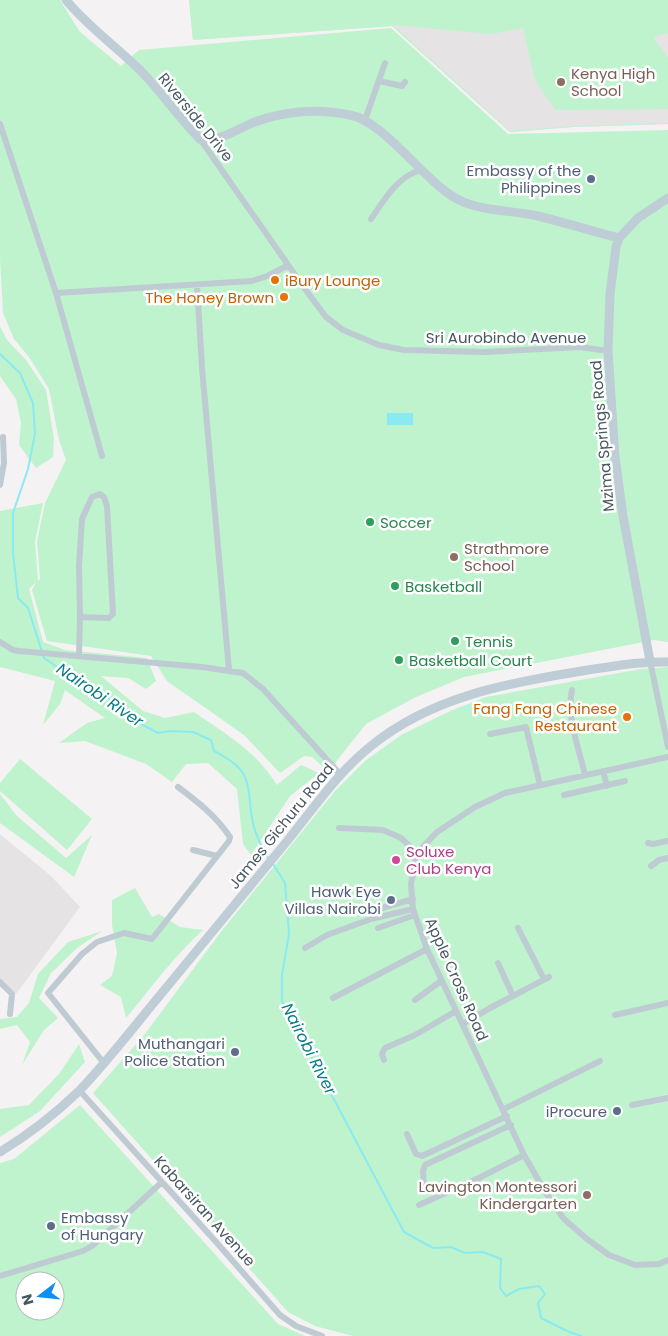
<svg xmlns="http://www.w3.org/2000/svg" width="668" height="1336" font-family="Poppins,sans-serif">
<rect width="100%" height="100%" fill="#f4f2f2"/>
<!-- education -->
<path fill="#e5e3e4" d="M189,0H668V124L573,127L510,132L392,26L193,40Z
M0,834L51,876L80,907L16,994L0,981Z"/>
<!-- green -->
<path fill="#bff3cd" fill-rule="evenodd" d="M0,0H60L80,32L121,66L139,50L391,28L508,134L668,130V642L654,640L464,677L414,698L366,724L338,759L330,773L312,757L304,756L280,773L244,735L167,681L151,656L47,641L32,590L36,582L29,589L43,642L65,650L147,658L156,681L146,689L128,678L101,676L143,711L165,718L194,712C227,735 255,750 277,785L301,765L319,773L290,796L251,855L243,844L237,789L208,763L186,764L172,782L146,764L85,741L59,743L87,723L105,718L65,690L60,704L43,725L55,681L0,667V511L43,503L35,542L38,581L40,579L37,541L45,503L66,460L59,440L49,389L29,357L14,339L3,313L0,259Z
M189,0H668V33L653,37L668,58V109L555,110L535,80L523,28L491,34L393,25L510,131L573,126L668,123V124L573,127L510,132L392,26L193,40Z
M0,326L7,340L26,360L46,390L54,439L53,457L36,468L19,445L21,423L16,399L0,376Z
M668,667V1336H353L315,1326L288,1312L93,1093L145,1034L220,933L335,791L365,761L401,735L450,711L486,697L641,669Z
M20,759L92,819L67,850L0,791V783Z
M0,794L17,816L66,858L92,835L74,877L0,823Z
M135,888L152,917L159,914L180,927L203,930C174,956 151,988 126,1018L121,997L100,985L112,976L117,953L112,925V900Z
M102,931L77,948L51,973L39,998L58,1018L44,1030L22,1065L30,1042L17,1025L0,1029V1019L17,1017L29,1003L38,974L68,942Z
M79,1044L85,1062L40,1111L0,1137V1109L29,1105L59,1074Z
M80,1105L278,1324L305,1336H0V1163L14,1159ZM25,1281H55V1311H25Z"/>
<!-- water -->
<path fill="#8aeaf2" d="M387,413H413V425H387Z"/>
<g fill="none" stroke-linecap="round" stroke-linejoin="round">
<!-- stream -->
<path stroke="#8aeaf2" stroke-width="2" d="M0,354L20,373L33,403L35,434L28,469L13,513V553L18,598L28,608L44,658L60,669L101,693L141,724L158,733L171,731L193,732L211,740L214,751C225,757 238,764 244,775C251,788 249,804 252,818C254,832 261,846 268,858
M273,864L285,883L289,934L282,975V1001L404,1232L433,1248L451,1247L465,1253L483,1252L501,1259L500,1288L506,1296L519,1289L539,1286L545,1294L538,1303L541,1318L567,1331L581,1336"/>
<!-- street -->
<path stroke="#bfcbd2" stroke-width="6" d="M379,81L402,86L405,82
M365,120L385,63
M0,124L56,293L102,456
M200,139L305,289L326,317L343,330L379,345L404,350L485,352L580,347L608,351
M371,219C385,199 396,178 420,170
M197,285L202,368L229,670
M56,293L252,281L267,276L287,266
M0,485L4,463L3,437
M0,642L13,650L19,651L202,667L243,673L263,689L340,774
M79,655L80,617L79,566L82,519L92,497L100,494L104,497L107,506L113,614L109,618L80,617
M650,661L668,747
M572,690C566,717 579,748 585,775
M490,734L526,727L540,785
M668,757L505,793L475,807L437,832L417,853L411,884L413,909L427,949L524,1155L546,1193L564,1219L587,1239L609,1255L635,1265L659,1264L668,1260
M603,771L607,786
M564,795L625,781
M339,828L383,830L401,838L417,853
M648,843L653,844L668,841
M193,850L217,856
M651,866L659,860L668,858
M375,910L413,899
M378,928L415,915
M518,928L544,979
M305,948L327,935L371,919L413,909
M498,963L513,996
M0,982L12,994L10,1014
M333,998L427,949
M415,1000L441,981
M615,1015L668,1003
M463,1024L490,1008L549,977
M384,1060L382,1054L385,1048L415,1035L456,1011
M103,1062L48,993L82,954L97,942L124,933L152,939L229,841L230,837C216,816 198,802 178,787
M79,1090L217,1243L280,1315L296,1326L322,1336
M632,1105L668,1098
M504,1109L600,1061
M407,1134L416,1154L422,1156L507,1116
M424,1188L423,1171L425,1165L511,1125
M419,1205L479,1178L524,1155
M0,1276L83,1251L92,1246L162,1182"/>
<!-- secondary -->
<path stroke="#bfcdd6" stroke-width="9" d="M66,0C88,27 117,47 142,72C162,93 179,118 200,139C220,141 232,132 250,124C281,111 317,108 350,115C384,121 423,180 457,199C482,212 512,210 538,216C566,223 592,231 619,238
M650,661L623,516L615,457L608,351L610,294L616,247L619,238L638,218L668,198
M0,1152C28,1135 55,1114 79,1091C104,1065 129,1033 152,1005C197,950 243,895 288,840C314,808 338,772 371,746C431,697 507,683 582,671C610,667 639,661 668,662"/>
</g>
<!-- markers -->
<g fill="#8d6e63" stroke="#fff" stroke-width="2">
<circle cx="561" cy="82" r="5"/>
<circle cx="454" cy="557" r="5"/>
<circle cx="587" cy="1195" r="5"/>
</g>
<g fill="#5c6f8a" stroke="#fff" stroke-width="2">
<circle cx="591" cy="179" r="5"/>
<circle cx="391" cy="900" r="5"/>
<circle cx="235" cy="1052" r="5"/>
<circle cx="617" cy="1111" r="5"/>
<circle cx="51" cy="1226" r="5"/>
</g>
<g fill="#e8710a" stroke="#fff" stroke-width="2">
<circle cx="275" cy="280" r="5"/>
<circle cx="284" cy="297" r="5"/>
<circle cx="627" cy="717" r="5"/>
</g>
<g fill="#2e9e5b" stroke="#fff" stroke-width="2">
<circle cx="370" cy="522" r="5"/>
<circle cx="395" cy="586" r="5"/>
<circle cx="455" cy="641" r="5"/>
<circle cx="399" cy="660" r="5"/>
</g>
<circle fill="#d1479c" stroke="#fff" stroke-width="2" cx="396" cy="860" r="5"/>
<g text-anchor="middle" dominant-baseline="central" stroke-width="5" stroke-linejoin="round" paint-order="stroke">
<!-- education labels -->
<g font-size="15" fill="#785e54" stroke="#fff" text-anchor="start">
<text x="571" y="73">Kenya High<tspan x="571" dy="17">School</tspan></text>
<text x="464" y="548">Strathmore<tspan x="464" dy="17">School</tspan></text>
<text x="577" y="1186" text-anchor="end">Lavington Montessori<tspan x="577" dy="17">Kindergarten</tspan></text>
</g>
<!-- street labels -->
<g font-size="15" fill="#485861" stroke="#fff">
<text transform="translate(196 117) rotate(51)">Riverside Drive</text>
<text x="506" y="337">Sri Aurobindo Avenue</text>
<text transform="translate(602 436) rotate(-95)">Mzima Springs Road</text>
<text transform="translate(281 826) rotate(-51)">James Gichuru Road</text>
<text transform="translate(457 979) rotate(66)">Apple Cross Road</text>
<text transform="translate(205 1211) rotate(48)">Kabarsiran Avenue</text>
</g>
<!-- service labels -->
<g font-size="15" fill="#4e5e75" stroke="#fff" text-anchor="end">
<text x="581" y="170">Embassy of the<tspan x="581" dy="17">Philippines</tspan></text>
<text x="381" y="891">Hawk Eye<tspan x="381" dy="17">Villas Nairobi</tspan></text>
<text x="225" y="1043">Muthangari<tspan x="225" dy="17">Police Station</tspan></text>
<text x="607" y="1111">iProcure</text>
<text x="61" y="1217" text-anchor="start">Embassy<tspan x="61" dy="17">of Hungary</tspan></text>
</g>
<!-- food labels -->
<g font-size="15" fill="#c56008" stroke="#fff" text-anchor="end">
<text x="285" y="280" text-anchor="start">iBury Lounge</text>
<text x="274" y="297">The Honey Brown</text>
<text x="617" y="708">Fang Fang Chinese<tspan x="617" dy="17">Restaurant</tspan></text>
</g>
<!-- leisure labels -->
<g font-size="15" fill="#27864d" stroke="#fff" text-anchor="start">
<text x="380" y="522">Soccer</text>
<text x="405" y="586">Basketball</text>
<text x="465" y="641">Tennis</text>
<text x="409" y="660">Basketball Court</text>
</g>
<!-- hotel labels -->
<g font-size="15" fill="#b23c85" stroke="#fff" text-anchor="start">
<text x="406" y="851">Soluxe<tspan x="406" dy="17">Club Kenya</tspan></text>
</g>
<!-- water labels -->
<g font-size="16" font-style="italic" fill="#077d87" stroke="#fff">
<text transform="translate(100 695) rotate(34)">Nairobi River</text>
<text transform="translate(309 1049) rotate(63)">Nairobi River</text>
</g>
</g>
<!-- north arrow -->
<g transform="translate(40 1296) rotate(254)"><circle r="24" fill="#ffffff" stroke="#b6bcc0"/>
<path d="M0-4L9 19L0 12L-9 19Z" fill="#0e8ff2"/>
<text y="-8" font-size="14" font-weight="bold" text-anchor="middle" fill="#485861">N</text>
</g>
</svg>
